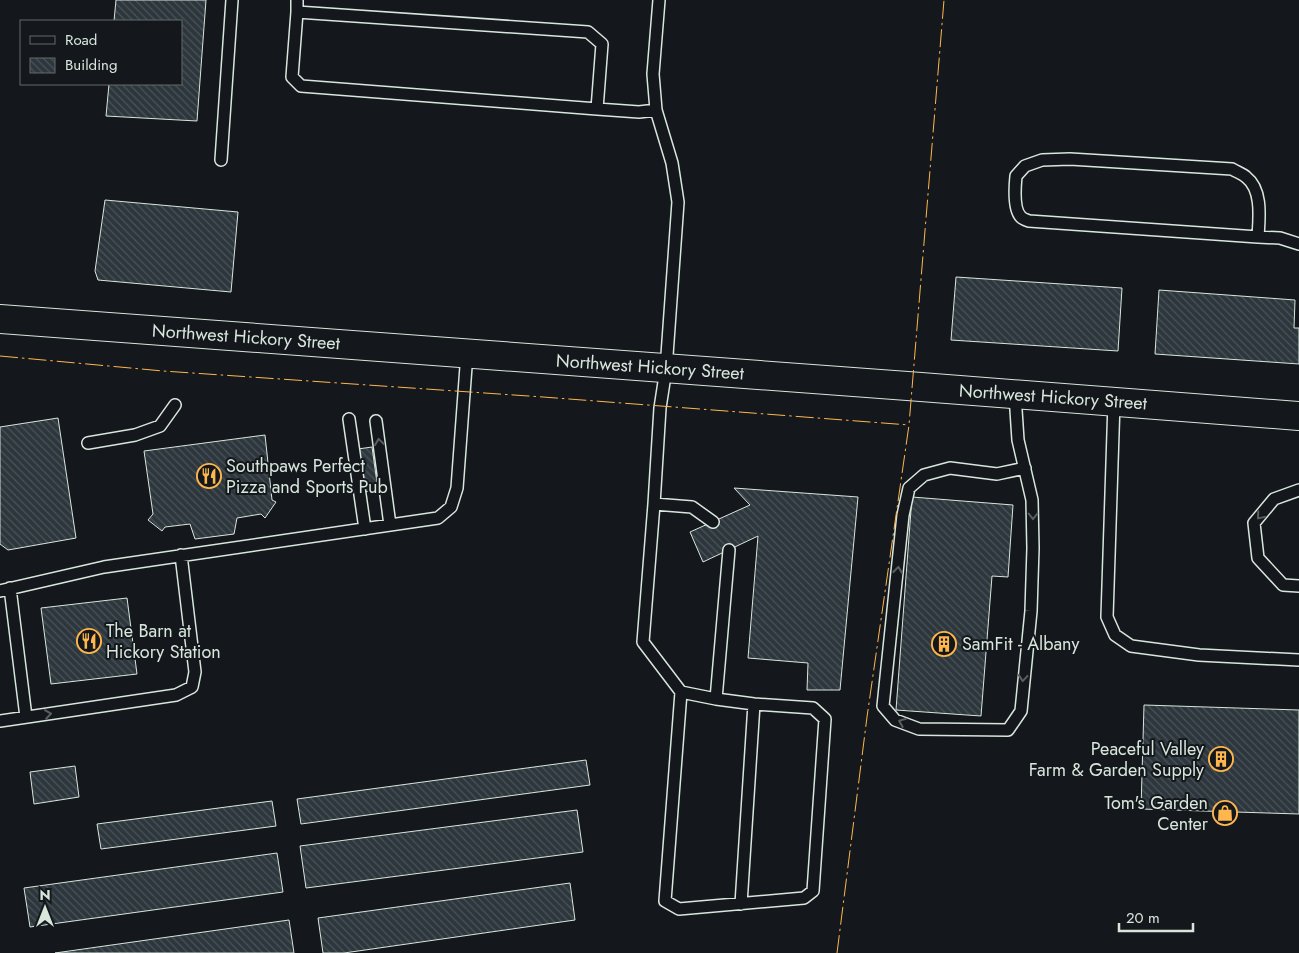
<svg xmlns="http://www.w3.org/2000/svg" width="1299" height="953" font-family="Jost,sans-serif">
<defs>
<pattern id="building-back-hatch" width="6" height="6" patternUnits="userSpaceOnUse" patternTransform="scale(1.25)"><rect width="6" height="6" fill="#2c363c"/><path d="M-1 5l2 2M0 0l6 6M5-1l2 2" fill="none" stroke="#4a5358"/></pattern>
</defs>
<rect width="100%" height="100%" fill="#14181c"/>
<!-- building -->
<path fill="url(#building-back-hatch)" stroke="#d8e6dc" d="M116,0H206L197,121L106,116L109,84H181V21H114Z
M105,200L238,212L231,292L98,280L95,271Z
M956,277L1122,288L1118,351L951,340Z
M1159,290L1295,300L1294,328H1299V364L1155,354Z
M58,418L76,538L8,550L0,544V427Z
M265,435L272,500L276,502L265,518L261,514L237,518L234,534L195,539L190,524L165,527L162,531L148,520L153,514L144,451Z
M372,447L378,490L364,492L358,449Z
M734,488L858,497L840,690H807L808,663L748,658L758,536L703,562L690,532L750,505Z
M912,497L1013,505L1008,577L992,576L981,716L896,710Z
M127,598L137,674L51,684L41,608Z
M1144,705L1299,710V814L1141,809Z
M586,760L590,785L301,824L297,799Z
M75,766L79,797L34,804L30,772Z
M272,801L276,826L101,849L97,824Z
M577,810L583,852L306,888L300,846Z
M277,853L283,892L30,927L24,888Z
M570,883L575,920L344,953H323L318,918Z
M289,920L294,953H55Z"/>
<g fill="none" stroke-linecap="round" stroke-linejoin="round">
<defs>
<path id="service" d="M297,0V12L588,32L602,44L597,109L639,112L656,110
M659,0L653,74L656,110L672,163L678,202L666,369L660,408L654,504L643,642L681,692L665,901L679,909L804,898L813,891L825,719L813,708L754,704L716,699L729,550
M297,12L292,77L301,86L597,109
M221,160L232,0
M1258,237C1259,219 1263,190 1246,177C1243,174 1237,172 1232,169L1070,159L1042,160L1025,166L1016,176C1015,186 1013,209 1021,217C1023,219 1026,220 1029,221L1258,237L1280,238L1299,244
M1015,395L1018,440L1032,500L1033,548L1031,611L1021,711L1008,730L919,729L895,720L883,706L903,515L909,488L924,475L950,468L997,474L1025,468
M1114,402L1107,617L1115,635L1131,646L1199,655L1299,660
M349,419L365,529
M376,421L390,525
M88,443L135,435L160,426L175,405
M1299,490L1274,499L1254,523L1258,558L1283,585L1299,586
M654,504L692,507L713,522
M10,588L26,717
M0,591L104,567L438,518L451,507L457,488L467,353
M681,692L716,699
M0,721L176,695L192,687L195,672L181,555
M741,904L754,704"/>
<path id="tertiary" d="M0,319L921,387L1299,416"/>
</defs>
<!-- service casing -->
<use href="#service" stroke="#d8e6dc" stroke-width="14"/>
<!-- tertiary casing -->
<use href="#tertiary" stroke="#d8e6dc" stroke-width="30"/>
<!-- service -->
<use href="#service" stroke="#14181c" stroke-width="11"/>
<!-- tertiary -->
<use href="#tertiary" stroke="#14181c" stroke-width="28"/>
<!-- power -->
<path stroke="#ffb74d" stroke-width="1" stroke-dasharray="18 4 2.5 4" stroke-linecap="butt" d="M0,356L163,371L543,397L909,425
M837,953L867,717L909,425L944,0"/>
</g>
<!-- one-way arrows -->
<defs><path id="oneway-chevron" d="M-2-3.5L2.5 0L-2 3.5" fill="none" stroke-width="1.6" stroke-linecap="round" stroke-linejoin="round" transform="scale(1.25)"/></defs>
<g stroke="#59605f">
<use href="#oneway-chevron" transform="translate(379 442) rotate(-98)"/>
<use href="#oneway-chevron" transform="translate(1033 516) rotate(90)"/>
<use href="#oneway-chevron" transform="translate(1260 516) rotate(130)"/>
<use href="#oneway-chevron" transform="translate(898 570) rotate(-84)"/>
<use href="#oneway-chevron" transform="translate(1023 678) rotate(95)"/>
<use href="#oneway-chevron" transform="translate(48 714) rotate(-8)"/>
<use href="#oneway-chevron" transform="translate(902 722) rotate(-158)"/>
</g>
<!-- icons -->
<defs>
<symbol id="restaurant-ring" viewBox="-11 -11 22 22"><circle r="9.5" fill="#14181c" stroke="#ffb74d" stroke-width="1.5"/><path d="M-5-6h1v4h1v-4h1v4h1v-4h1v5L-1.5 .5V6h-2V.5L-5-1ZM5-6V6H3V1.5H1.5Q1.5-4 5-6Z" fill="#ffb74d"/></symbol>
<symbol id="building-ring" viewBox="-11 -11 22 22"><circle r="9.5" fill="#14181c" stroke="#ffb74d" stroke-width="1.5"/><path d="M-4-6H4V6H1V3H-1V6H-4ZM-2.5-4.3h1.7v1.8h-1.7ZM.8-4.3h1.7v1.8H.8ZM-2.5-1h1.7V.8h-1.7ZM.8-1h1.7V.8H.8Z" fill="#ffb74d"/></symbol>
<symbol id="shop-ring" viewBox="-11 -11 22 22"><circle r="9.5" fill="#14181c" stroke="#ffb74d" stroke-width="1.5"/><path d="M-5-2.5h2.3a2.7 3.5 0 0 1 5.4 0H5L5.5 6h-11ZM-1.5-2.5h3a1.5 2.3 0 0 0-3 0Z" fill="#ffb74d"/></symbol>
</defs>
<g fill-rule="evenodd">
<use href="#restaurant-ring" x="195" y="462" width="28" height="28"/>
<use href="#restaurant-ring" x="75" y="627" width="28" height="28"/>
<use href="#building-ring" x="930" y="630" width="28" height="28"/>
<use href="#building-ring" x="1207" y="745" width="28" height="28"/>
<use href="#shop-ring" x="1211" y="799" width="28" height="28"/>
</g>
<g text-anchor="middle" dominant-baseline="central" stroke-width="4" stroke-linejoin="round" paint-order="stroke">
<!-- street labels -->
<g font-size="18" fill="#d8e6dc" stroke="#14181c">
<text transform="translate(246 337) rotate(4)">Northwest Hickory Street</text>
<text transform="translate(650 367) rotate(4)">Northwest Hickory Street</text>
<text transform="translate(1053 397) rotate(4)">Northwest Hickory Street</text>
</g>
<!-- poi labels -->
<g font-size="18" fill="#d8e6dc" stroke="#14181c" text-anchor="start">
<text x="226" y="466">Southpaws Perfect<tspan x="226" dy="21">Pizza and Sports Pub</tspan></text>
<text x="106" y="631">The Barn at<tspan x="106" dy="21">Hickory Station</tspan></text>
<text x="962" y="644">SamFit - Albany</text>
<text x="1204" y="749" text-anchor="end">Peaceful Valley<tspan x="1204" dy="21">Farm &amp; Garden Supply</tspan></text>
<text x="1208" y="803" text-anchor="end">Tom's Garden<tspan x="1208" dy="21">Center</tspan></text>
</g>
</g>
<!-- legend -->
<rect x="20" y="20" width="162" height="65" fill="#14181c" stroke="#626a69"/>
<rect x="30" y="36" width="25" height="8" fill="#14181c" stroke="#626a69"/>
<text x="65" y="45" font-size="15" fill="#d8e6dc">Road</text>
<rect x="30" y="58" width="25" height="15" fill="url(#building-back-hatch)" stroke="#626a69"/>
<text x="65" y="70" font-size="15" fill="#d8e6dc">Building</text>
<!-- north arrow -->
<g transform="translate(45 908)" stroke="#14181c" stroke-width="4" paint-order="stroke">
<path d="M0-4L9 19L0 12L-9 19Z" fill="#d8e6dc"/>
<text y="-8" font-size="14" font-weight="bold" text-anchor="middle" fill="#d8e6dc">N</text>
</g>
<!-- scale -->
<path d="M1119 923v8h74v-8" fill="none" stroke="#d8e6dc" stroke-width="2.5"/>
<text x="1126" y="923" font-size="15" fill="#d8e6dc" stroke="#14181c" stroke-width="4" paint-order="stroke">20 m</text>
</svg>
